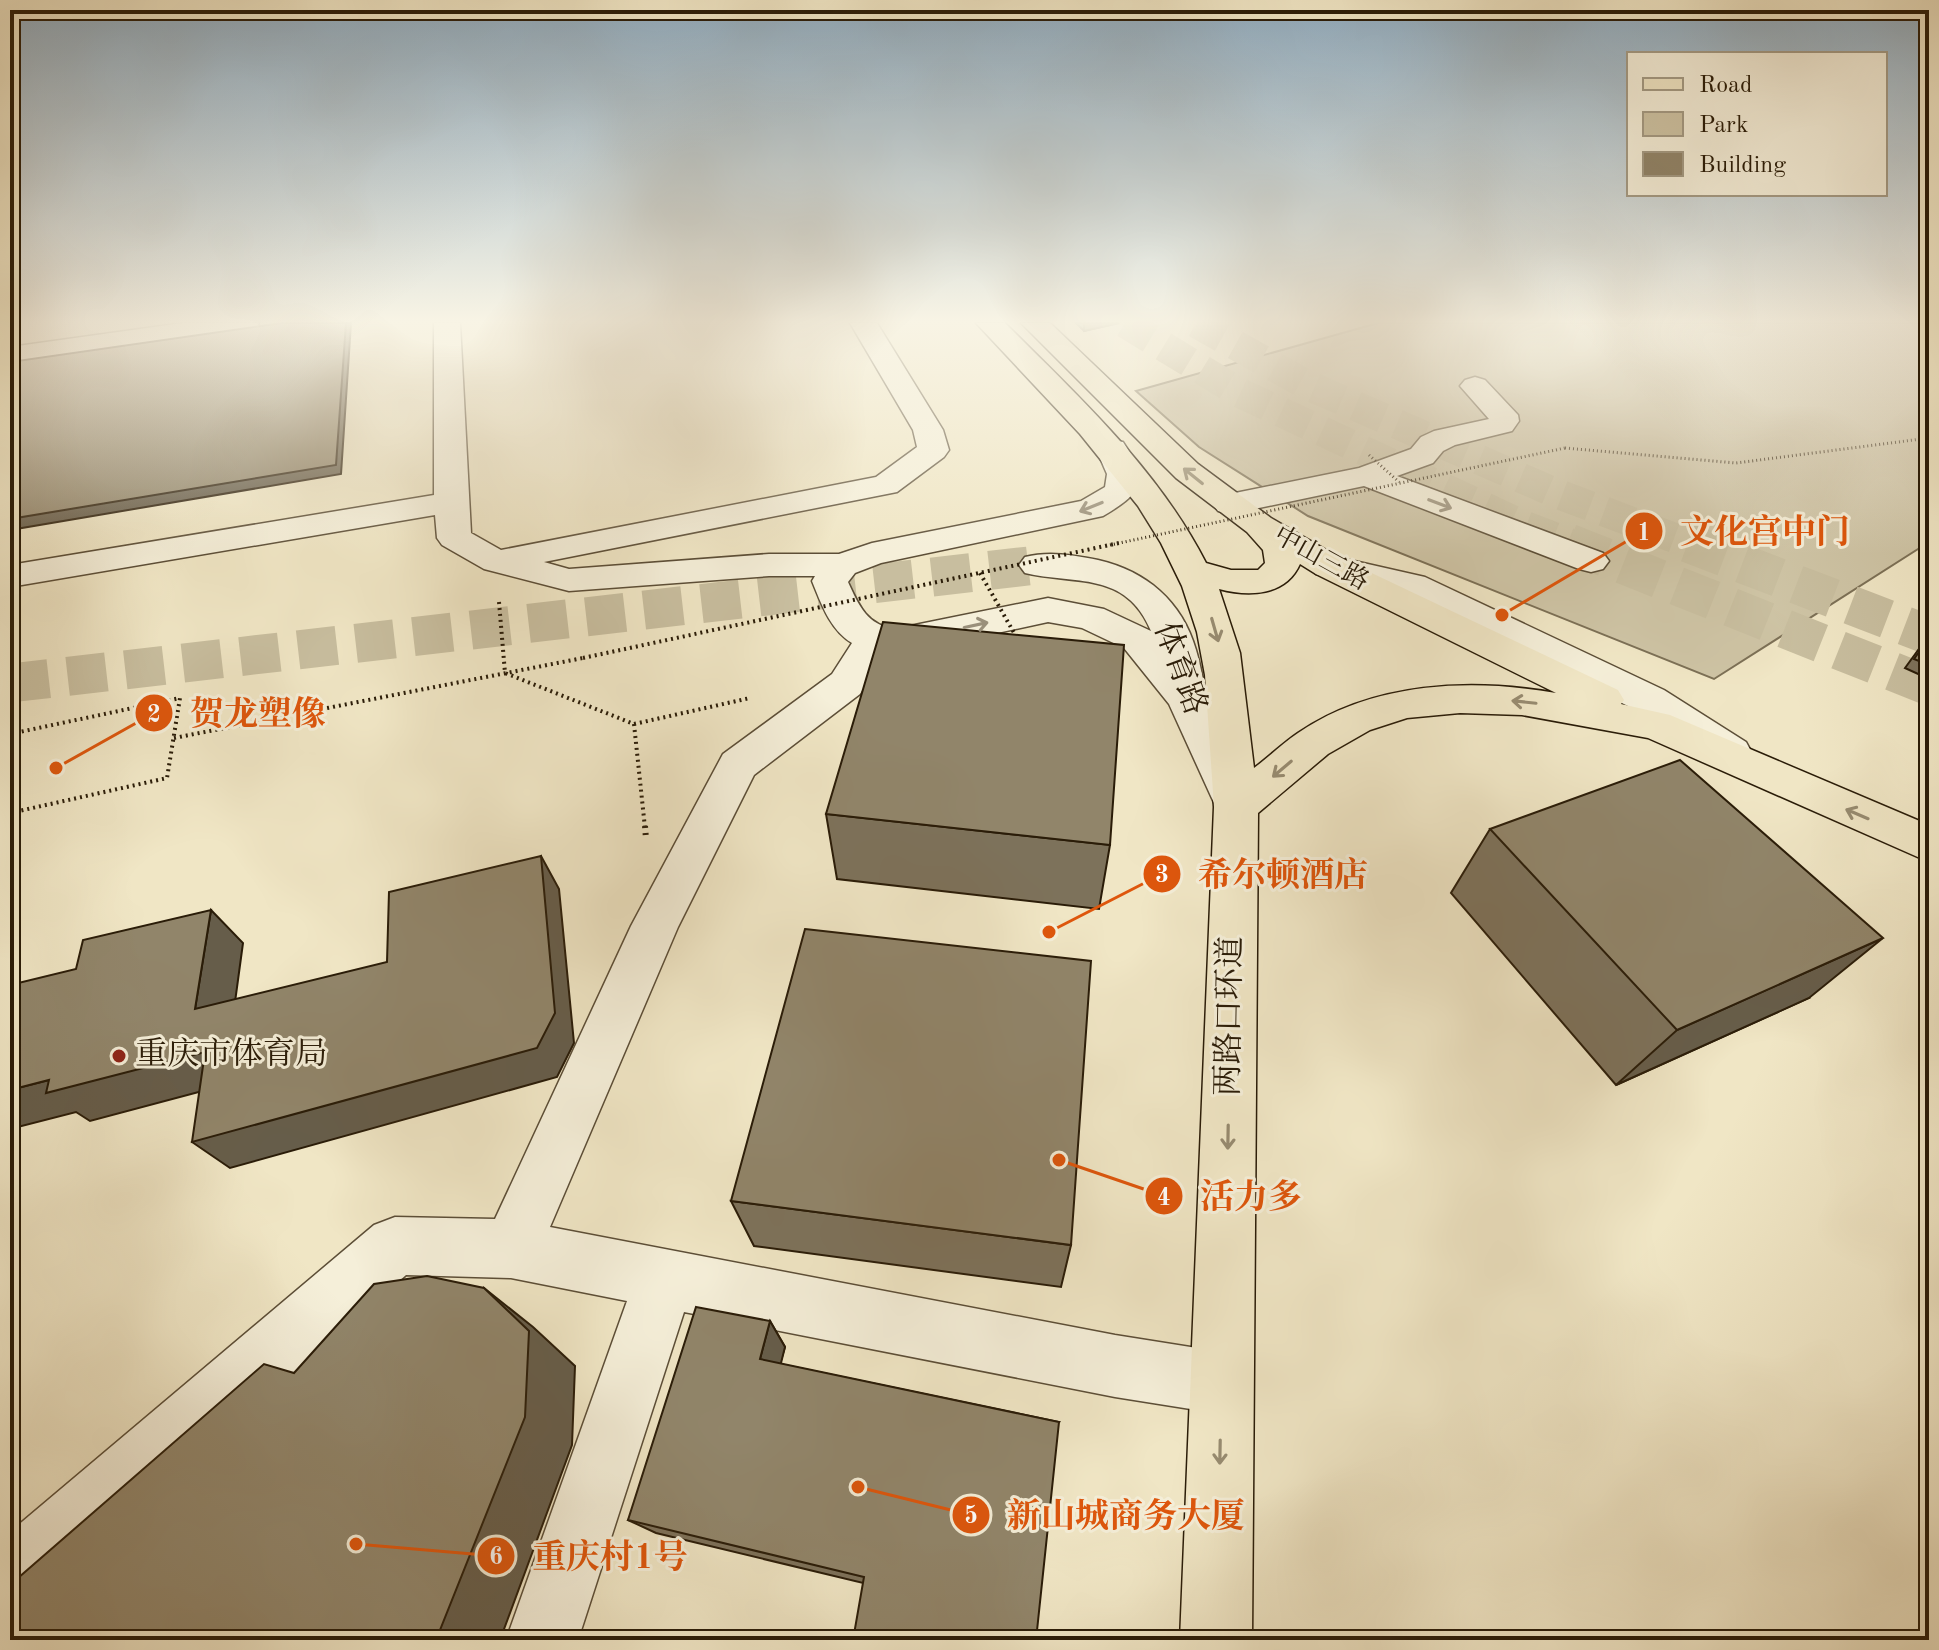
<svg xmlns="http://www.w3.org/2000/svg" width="1939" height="1650" font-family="'Old Standard TT','Noto Serif SC',serif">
<rect width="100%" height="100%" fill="#f0e6c5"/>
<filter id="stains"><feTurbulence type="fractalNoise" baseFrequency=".0025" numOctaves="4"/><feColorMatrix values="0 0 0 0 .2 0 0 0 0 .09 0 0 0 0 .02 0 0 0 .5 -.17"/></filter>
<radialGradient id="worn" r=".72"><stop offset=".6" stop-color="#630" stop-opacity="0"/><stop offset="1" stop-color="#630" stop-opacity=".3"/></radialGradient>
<!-- green -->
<path fill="#cec4a5" stroke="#7c7056" stroke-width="2" d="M1378,323H1929V542L1714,679L1308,516L1199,447L1136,391Z"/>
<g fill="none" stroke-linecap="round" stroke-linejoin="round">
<!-- minor-tunnel -->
<path stroke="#c8be9f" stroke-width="39" stroke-dasharray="39 19" stroke-linecap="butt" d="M10,683L1037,565"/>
<!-- major-tunnel-far1 -->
<path stroke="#c8be9f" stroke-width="30" stroke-dasharray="30 15" stroke-linecap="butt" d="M1125,323L1240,393L1523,525L1574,545
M1196,323L1307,385L1558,494L1693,545"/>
<!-- major-tunnel -->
<path stroke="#c8be9f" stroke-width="39" stroke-dasharray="39 19" stroke-linecap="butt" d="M1569,543L1929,686
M1688,543L1929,635"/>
<defs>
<path id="minor" d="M183,323H259L256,329L246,331L10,363V347Z
M434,323H460L471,533L501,550L876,477L917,447L913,430L850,323H877L943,430L949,450L944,457L897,492L544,562L569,569L769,554H839L872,543L1081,501L1105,487L1107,474L1096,449L1101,442L1112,440L1123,442C1151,483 1140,494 1103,516L881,563L855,573L848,582C859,606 867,625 895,629L1048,598L1104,609L1151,631C1126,570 1074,585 1025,573L1019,565L1025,557C1048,551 1074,555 1098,560C1146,571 1182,601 1196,650C1202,670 1204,690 1211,710C1223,743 1242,773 1257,804L1250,816L1235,821L1220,816L1169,704L1124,648L1082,628L1048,622L895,655L884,653L860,694L754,775L678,927L550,1227L1115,1335L1222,1352L1244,1361L1253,1383L1244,1405L1222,1414L1115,1397L684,1312L578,1640H506L627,1301L511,1278L406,1275L35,1602L10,1612V1532L374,1225L395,1217L495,1219L631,926L723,754L832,674L852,643C830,630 821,603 812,581L815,576H769L569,591L484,569L442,545L437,538L435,515L10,587V565L434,495Z
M1475,377L1485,380L1518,415L1519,421L1512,431L1455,445L1443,451L1433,463L1397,476L1603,553L1609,561L1603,569L1591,572L1579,569L1364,486L1230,514L1218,511L1213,504L1218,497L1230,494L1359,468L1411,449L1421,437L1434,431L1489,419L1460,386L1465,380Z
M1328,555L1425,577L1664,690L1746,742L1752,753L1746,764L1731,768L1716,764L1636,710L1401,594L1316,574L1310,566L1316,558Z"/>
<path id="major" d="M976,323H1005C1079,397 1158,469 1206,563L1231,570H1258L1265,563L1263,550L1247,532L1176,478L1021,323H1050L1198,464L1271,518L1340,558L1618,690L1624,700L1621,704L1670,715L1929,825V862L1648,738L1522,715L1460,713L1407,718L1370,730L1328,754L1258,813L1252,1640H1180L1214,807L1205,675L1197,632L1182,586L1161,543L1138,506L1080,434ZM1300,564L1316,574L1556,693C1470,678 1373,682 1298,733C1283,743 1269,757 1254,768L1240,653L1219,589C1249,597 1286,596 1300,564Z"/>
</defs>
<!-- minor casing -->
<use href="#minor" stroke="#5c4e37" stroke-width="3"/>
<!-- major casing -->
<use href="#major" stroke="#2a1c08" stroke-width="3"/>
<!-- path-far2 -->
<path stroke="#2a1c08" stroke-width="3" stroke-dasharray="1 3" stroke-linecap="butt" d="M1565,448L1736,463L1929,438"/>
<!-- path-far1 -->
<path stroke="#2a1c08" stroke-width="4" stroke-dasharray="2 4" stroke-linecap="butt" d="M499,602L505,673L634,724L750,698
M634,724L645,828
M10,734L180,698L167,778L10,813
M174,738L583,658"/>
<!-- path -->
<path stroke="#2a1c08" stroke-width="6" stroke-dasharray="2 5" stroke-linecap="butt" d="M645,826L646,839"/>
<!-- minor -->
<use href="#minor" fill="#f5efd9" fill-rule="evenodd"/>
<!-- major -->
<use href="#major" fill="#f0e6c5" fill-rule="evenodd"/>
<!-- path-bridge-far1 -->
<path stroke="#2a1c08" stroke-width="3" stroke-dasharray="1 3" stroke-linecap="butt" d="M1369,455L1399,482
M1110,545L1565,448"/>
<!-- path-bridge -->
<path stroke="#2a1c08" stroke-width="4" stroke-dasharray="2 4" stroke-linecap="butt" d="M980,573L1017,638
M583,658L1119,543"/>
</g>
<!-- wall -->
<path fill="#7d725b" stroke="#2a1c08" stroke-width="2" d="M1076,323H1119L1084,331Z
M1929,635V679L1905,668Z
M826,814L1110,845L1099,909L837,879Z
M1490,829L1809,998L1616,1085L1451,893Z
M731,1201L1071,1245L1061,1287L754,1246Z
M770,1321L785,1347L780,1364L1059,1422L863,1583L656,1533L628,1520Z"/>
<!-- shaded-wall -->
<path fill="#665d4a" stroke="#2a1c08" stroke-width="2" d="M346,323H351L341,474L10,530V519Z
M1084,323H1119L1084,331Z
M541,856L559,889L574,1043L557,1077L230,1168L192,1142Z
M211,910L243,943L230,1039L195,1009Z
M1883,938L1809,998L1616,1085L1677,1030Z
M205,1052L240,1081L90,1121L76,1112L10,1129V1090L49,1080Z
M484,1288L533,1327L575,1366L572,1445L500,1640H436Z
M770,1321L785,1347L776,1383L760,1359Z"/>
<!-- building -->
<path fill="#91856a" stroke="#2a1c08" stroke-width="2" d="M346,323L336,465L10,519V362L282,323Z
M883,622L1124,645L1110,845L826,814Z
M1929,638V665L1914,659Z
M1680,760L1883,938L1677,1030L1490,829Z
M541,856L555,1013L537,1048L192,1142L205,1052L46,1093L49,1080L10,1090V985L76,969L83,940L211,910L195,1009L387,962L389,892Z
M805,929L1091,961L1071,1245L731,1201Z
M427,1276L484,1288L529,1331L525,1417L436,1640H10V1585L264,1364L294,1373L374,1284Z
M696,1307L770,1321L760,1359L1059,1422L1036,1640H853L864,1577L628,1520Z"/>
<!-- one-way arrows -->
<defs><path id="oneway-shaft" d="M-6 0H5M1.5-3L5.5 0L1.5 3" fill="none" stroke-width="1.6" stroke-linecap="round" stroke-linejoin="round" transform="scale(2)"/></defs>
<g stroke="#978b70">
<use href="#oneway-shaft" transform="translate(1193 476) rotate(-141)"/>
<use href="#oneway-shaft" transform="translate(1215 630) rotate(74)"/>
<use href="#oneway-shaft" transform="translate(1524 702) rotate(-174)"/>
<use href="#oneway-shaft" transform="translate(1282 769) rotate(140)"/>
<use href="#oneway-shaft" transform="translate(1857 814) rotate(-157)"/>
<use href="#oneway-shaft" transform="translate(1228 1137) rotate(91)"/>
<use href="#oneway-shaft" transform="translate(1220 1452) rotate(91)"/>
</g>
<g stroke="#9a907b">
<use href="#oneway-shaft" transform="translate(1440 504) rotate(21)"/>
<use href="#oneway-shaft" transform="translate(1091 507) rotate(158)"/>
<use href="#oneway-shaft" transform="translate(976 625) rotate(-12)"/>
</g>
<!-- sky -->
<linearGradient id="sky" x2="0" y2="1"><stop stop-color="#90acc0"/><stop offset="0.58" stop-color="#f8f4e5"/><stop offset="1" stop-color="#f8f4e5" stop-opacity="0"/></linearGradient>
<rect width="1939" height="554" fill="url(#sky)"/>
<!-- markers -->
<circle fill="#8f2418" stroke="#f5efd9" stroke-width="3" cx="119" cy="1056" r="8"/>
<g text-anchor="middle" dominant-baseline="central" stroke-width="6" stroke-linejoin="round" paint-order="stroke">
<!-- far-street labels -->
<g font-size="26" fill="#2a1c08" stroke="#f5efd9">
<text transform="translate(1321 559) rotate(29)">中山三路</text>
</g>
<!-- street labels -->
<g font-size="32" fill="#2a1c08" stroke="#f5efd9">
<text transform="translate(1179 669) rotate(70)">体育路</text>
<text transform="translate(1231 1016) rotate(-89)">两路口环道</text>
</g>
<!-- poi labels -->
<g font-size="32" fill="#2a1c08" stroke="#f5efd9" text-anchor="start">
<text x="135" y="1056">重庆市体育局</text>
</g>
</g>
<!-- callouts -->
<path fill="none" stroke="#de560c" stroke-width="3" d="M1502 615L1644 531M56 768L154 713M1049 932L1162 874M1059 1160L1164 1196M858 1487L971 1515M356 1544L496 1556"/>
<g fill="#de560c" stroke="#f5efd9" stroke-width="3">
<circle cx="1502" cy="615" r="8"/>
<circle cx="56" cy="768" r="8"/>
<circle cx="1049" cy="932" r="8"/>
<circle cx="1059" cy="1160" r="8"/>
<circle cx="858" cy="1487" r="8"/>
<circle cx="356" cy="1544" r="8"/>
<circle cx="1644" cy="531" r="20"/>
<circle cx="154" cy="713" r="20"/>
<circle cx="1162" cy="874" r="20"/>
<circle cx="1164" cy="1196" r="20"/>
<circle cx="971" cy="1515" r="20"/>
<circle cx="496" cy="1556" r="20"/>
</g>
<g font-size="24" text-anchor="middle" font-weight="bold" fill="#fff">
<text x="1644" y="540">1</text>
<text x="154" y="722">2</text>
<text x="1162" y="882">3</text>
<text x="1164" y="1205">4</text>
<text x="971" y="1523">5</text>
<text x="496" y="1564">6</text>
</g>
<g font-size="34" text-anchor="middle" font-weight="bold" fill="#de560c" stroke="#f5efd9" stroke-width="6" stroke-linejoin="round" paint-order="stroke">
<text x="1765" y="543">文化宫中门</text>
<text x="258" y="725">贺龙塑像</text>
<text x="1283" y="886">希尔顿酒店</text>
<text x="1251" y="1208">活力多</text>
<text x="1126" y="1527">新山城商务大厦</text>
<text x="610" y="1568">重庆村1号</text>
</g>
<!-- margin -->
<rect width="1939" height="1650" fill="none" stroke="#f0e6c5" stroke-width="40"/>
<rect x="12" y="12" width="1915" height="1626" fill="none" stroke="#2a1c08" stroke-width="4"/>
<rect x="20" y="20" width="1899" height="1610" fill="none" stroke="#2a1c08" stroke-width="2"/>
<!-- legend -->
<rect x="1627" y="52" width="260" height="144" fill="#f5efd9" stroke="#a49b85" stroke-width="2"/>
<rect x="1643" y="78" width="40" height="12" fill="#f0e6c5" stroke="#a49b85" stroke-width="2"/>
<text x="1699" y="92" font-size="24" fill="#2a1c08">Road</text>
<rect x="1643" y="112" width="40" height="24" fill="#cec4a5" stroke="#a49b85" stroke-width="2"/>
<text x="1699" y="132" font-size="24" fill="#2a1c08">Park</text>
<rect x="1643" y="152" width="40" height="24" fill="#91856a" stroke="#a49b85" stroke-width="2"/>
<text x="1699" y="172" font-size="24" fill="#2a1c08">Building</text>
<rect width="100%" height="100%" filter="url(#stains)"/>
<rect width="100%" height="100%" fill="url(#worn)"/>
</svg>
